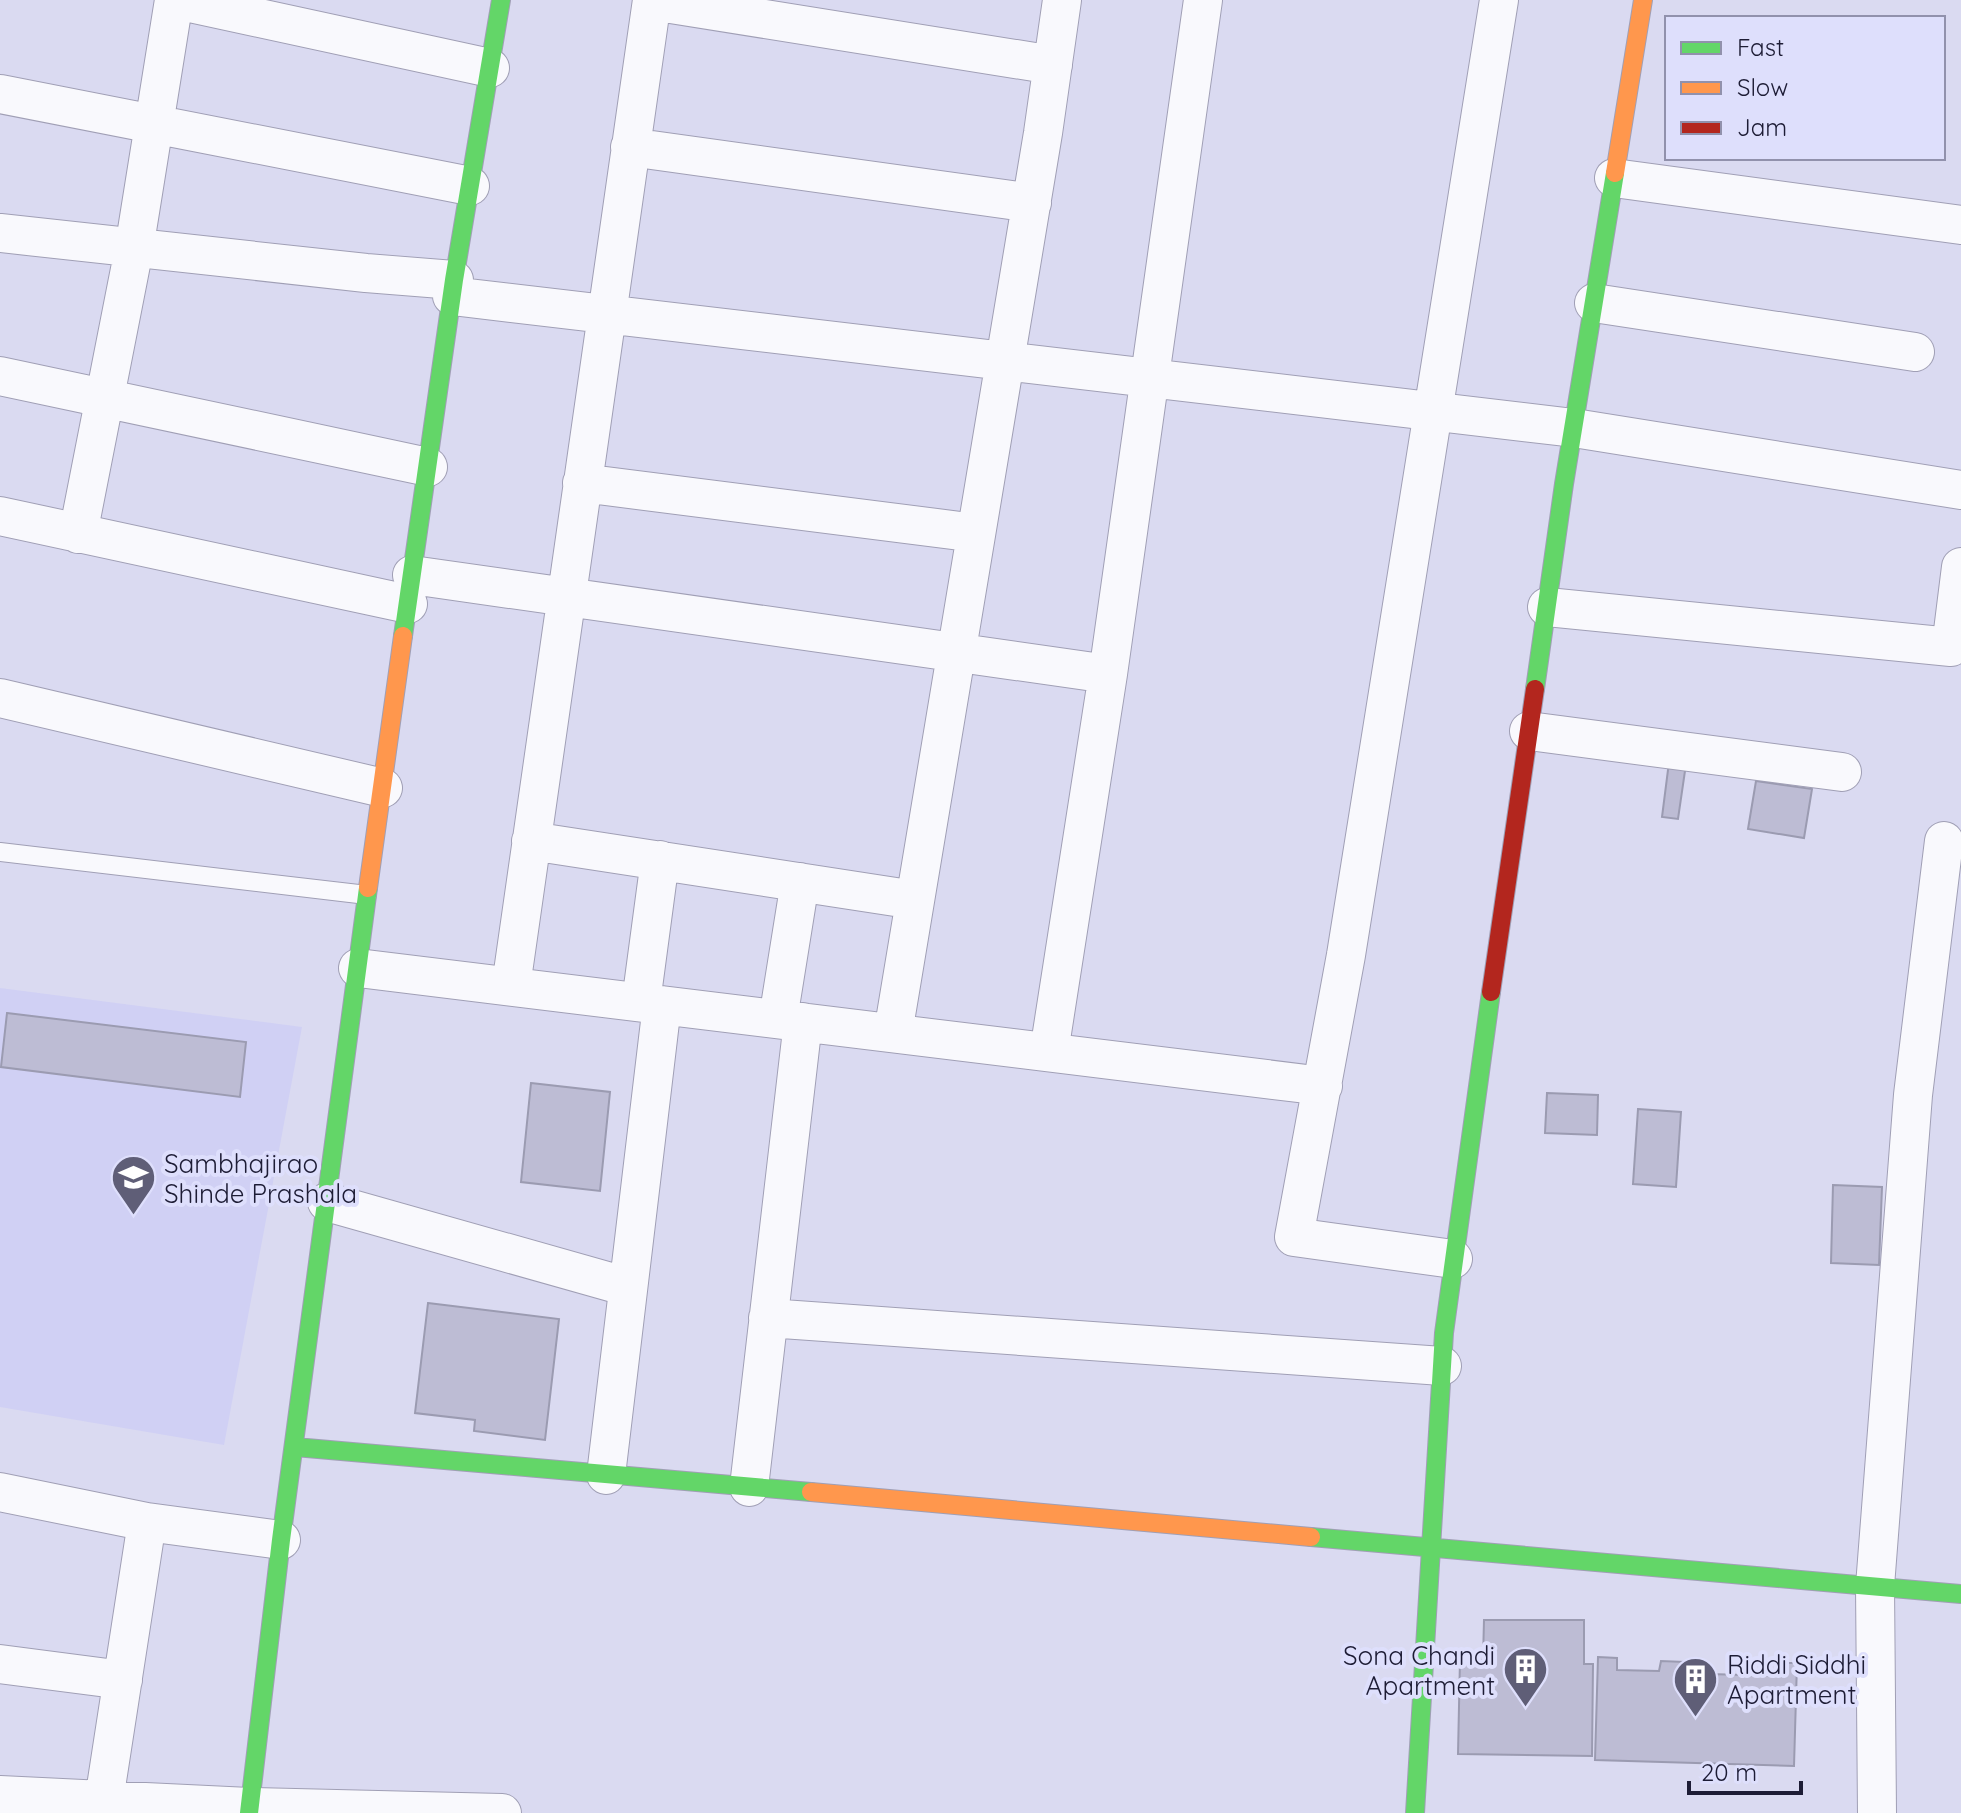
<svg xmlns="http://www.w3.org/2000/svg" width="1961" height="1813" font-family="Quicksand,sans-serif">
<rect width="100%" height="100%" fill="#dadaf1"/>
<!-- built -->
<path fill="#d0d0f4" d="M0,988L302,1027L224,1445L0,1407Z"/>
<!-- building -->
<path fill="#bdbcd4" stroke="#9b9bb1" stroke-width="2" d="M1669,762L1686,764L1678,819L1662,817Z
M1756,781L1812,789L1804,838L1748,829Z
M7,1013L246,1042L240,1097L1,1067Z
M531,1083L610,1092L600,1191L521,1182Z
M1547,1093L1598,1095L1597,1135L1545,1133Z
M1638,1109L1681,1112L1676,1187L1633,1184Z
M1833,1185L1882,1187L1879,1265L1831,1263Z
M428,1303L559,1319L545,1440L474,1431L475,1420L415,1413Z
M1484,1620H1584V1664H1593L1592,1756L1458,1754L1460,1659L1483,1660Z
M1598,1657L1617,1658V1670L1659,1671L1661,1661L1709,1663V1674L1783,1676L1784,1663H1797L1794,1766L1595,1760Z"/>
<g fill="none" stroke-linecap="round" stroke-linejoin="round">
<defs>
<path id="lane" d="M0,852L367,895"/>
<path id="street" d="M176,0L490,68
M652,1L1053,65
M0,94L470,186
M630,147L1032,203
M1614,178L1961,225
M0,233L366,273L454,280
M452,296L1574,428L1961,490
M1594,303L1915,352
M0,376L428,467
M582,483L976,533
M0,516L408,604
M78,534L134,249L174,0
M412,575L1108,674
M1547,607L1951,647L1961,567
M0,698L383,788
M1529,731L1842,772
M531,841L915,900
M358,968L1323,1086
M511,986L652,0
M641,1002L660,860
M778,1019L800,882
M893,1033L1043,133L1062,0
M1049,1052L1108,674L1203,0
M327,1202L628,1287
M1453,1259L1294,1237L1346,955L1499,0
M768,1318L1442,1366
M606,1475L662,1005
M749,1487L803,1022
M0,1492L147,1522L281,1540
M0,1664L123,1680
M0,1795L249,1807L502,1813
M104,1800L147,1522
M1877,1813L1875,1586L1913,1095L1944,841"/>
<path id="fast" d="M403,636L454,280L501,0
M1535,689L1564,484L1615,173
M295,1447L811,1492
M1311,1537L1961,1594
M249,1813L281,1540L368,888
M1415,1813L1444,1333L1491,992"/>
<path id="slow" d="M1615,173L1643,0
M368,888L403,636
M811,1492L1311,1537"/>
<path id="jam" d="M1491,992L1535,689"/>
</defs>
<!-- lane casing -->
<use href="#lane" stroke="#a09fb5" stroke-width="20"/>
<!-- street casing -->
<use href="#street" stroke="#a09fb5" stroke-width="40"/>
<!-- fast casing -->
<use href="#fast" stroke="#a09fb5" stroke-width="20"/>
<!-- slow casing -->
<use href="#slow" stroke="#a09fb5" stroke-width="20"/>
<!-- jam casing -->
<use href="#jam" stroke="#a09fb5" stroke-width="20"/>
<!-- lane -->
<use href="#lane" stroke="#f9f9fd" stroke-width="18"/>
<!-- street -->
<use href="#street" stroke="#f9f9fd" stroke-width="38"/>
<!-- fast -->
<use href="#fast" stroke="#63d668" stroke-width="18"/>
<!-- slow -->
<use href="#slow" stroke="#ff974d" stroke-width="18"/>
<!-- jam -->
<use href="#jam" stroke="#b3261e" stroke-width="18"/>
</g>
<!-- icons -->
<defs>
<symbol id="school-pin" viewBox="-11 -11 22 30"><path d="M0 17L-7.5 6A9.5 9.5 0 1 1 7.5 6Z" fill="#5f5e77" stroke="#dedffc"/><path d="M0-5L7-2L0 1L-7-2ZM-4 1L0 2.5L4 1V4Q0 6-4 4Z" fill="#fff"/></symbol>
<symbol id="building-pin" viewBox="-11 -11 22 30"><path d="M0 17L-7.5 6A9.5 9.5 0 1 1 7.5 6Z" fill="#5f5e77" stroke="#dedffc"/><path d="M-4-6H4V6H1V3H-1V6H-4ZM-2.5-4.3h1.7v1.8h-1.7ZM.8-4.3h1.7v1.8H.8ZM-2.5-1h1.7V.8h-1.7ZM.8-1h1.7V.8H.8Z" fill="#fff"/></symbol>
</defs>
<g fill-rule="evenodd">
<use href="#school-pin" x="108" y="1152" width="51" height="69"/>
<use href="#building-pin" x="1500" y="1644" width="51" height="69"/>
<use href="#building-pin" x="1670" y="1654" width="51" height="69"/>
</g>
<g text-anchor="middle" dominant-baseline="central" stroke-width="8" stroke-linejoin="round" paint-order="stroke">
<!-- poi labels -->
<g font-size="26" fill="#1d1c35" stroke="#dedffc" text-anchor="start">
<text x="164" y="1163">Sambhajirao<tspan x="164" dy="30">Shinde Prashala</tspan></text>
<text x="1495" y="1655" text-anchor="end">Sona Chandi<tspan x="1495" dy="30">Apartment</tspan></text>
<text x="1727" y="1664">Riddi Siddhi<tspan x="1727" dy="30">Apartment</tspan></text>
</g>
</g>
<!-- legend -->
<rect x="1665" y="16" width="280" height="144" fill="#dedffc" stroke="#9191ac" stroke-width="2"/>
<rect x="1681" y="42" width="40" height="12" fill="#63d668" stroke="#9191ac" stroke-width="2"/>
<text x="1737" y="56" font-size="24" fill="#1d1c35">Fast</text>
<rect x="1681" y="82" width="40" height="12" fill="#ff974d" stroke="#9191ac" stroke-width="2"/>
<text x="1737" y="96" font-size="24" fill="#1d1c35">Slow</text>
<rect x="1681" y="122" width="40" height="12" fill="#b3261e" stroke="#9191ac" stroke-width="2"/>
<text x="1737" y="136" font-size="24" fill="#1d1c35">Jam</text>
<!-- scale -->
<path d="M1689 1781v12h112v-12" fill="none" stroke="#1d1c35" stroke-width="4"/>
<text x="1701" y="1781" font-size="24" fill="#1d1c35" stroke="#dedffc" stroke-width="6" paint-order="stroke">20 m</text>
</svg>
